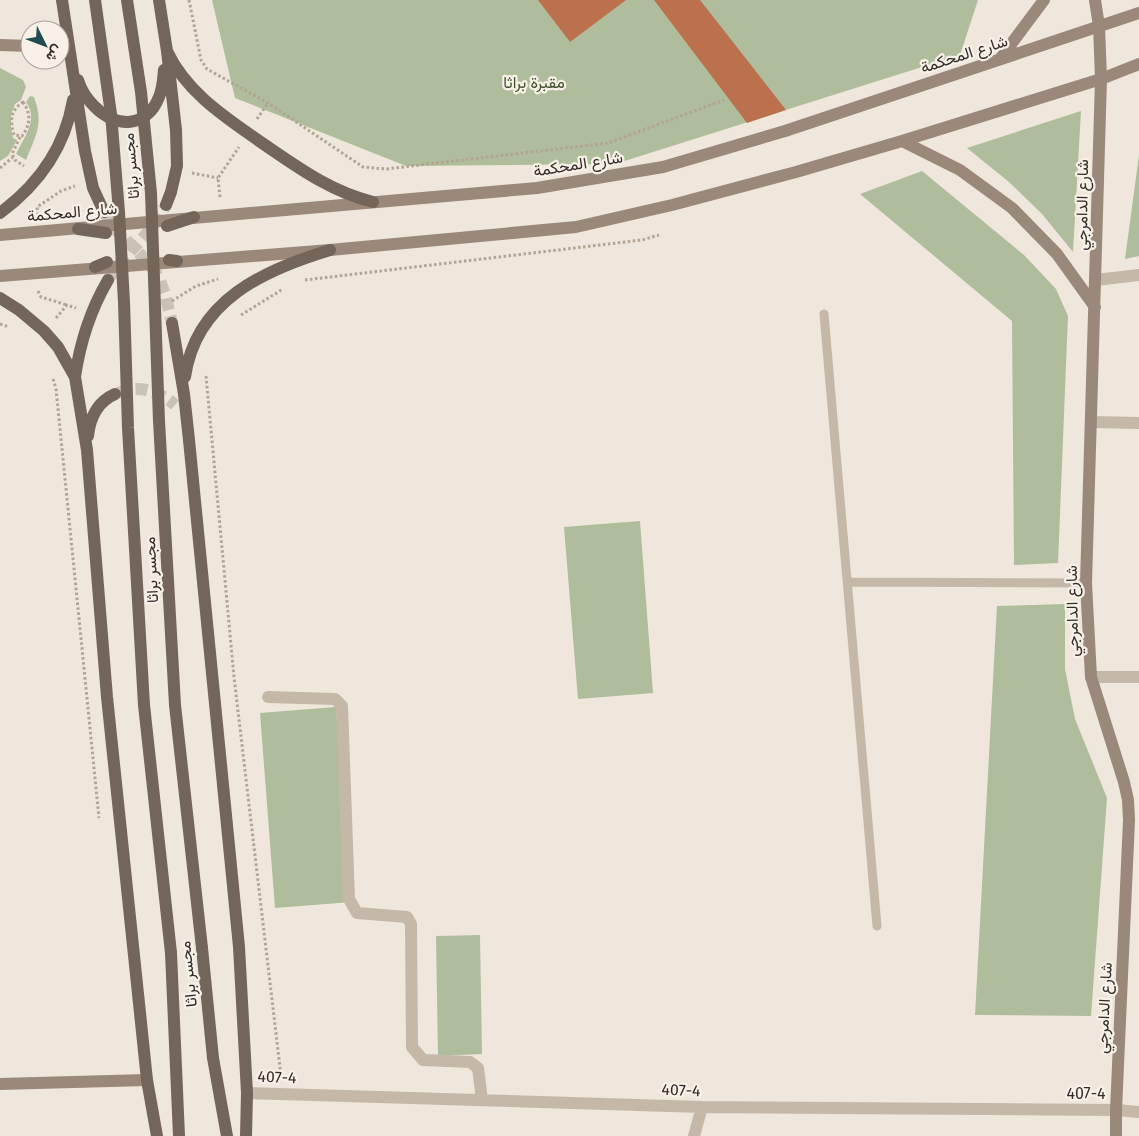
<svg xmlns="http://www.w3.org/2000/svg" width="1139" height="1136" font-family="'Fira Sans',Vazirmatn,sans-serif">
<rect width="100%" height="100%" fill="#efe7db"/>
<!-- green -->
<path fill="#afbd9d" d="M212,0H978L960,55L615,164L406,166L235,98Z
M0,68L23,80L26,87L21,100L15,104L11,115V128L13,138L17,140L8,156L0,161Z
M30,96L34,97C44,124 36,135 26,160L16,154C24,137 39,120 26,102Z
M1081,111L1073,252L1042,214L1009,182L967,148Z
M1139,155V256L1125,259Z
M922,171L1024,255L1056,289L1068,316L1058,563L1014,565L1012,321L860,194Z
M640,521L653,693L578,699L564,527Z
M1065,604V669L1075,719L1107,798L1091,1016L975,1015L997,606Z
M336,707L351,902L275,908L260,713Z
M480,935L482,1054L438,1056L436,936Z"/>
<!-- building -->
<path fill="#bb714e" d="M538,0H626L570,42Z
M654,0H700L786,110L747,123Z"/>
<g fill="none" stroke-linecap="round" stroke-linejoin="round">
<!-- primary-tunnel -->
<path stroke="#cac2b7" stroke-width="12" stroke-dasharray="12 6" stroke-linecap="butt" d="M104,212L112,226L149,263L159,278L165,294L172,323
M108,280C125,253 152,234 166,205
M118,393C139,384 159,391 175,405"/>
<!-- path -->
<path stroke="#b2a393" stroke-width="3" stroke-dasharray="2.5 2.5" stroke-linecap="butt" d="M189,0L201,60L207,69L268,103L363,167L386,169L608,143L724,100
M23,102C31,114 31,124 22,136L14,135C10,120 10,111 23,102Z
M257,119L268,103
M20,137L12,154L15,160L24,166
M0,168L13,157
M192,173L218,178
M220,197L218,178L239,147
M38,215L37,207L61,191L75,186
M305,280L642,240L659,235
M38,291L41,297L67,305
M172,301L196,286L218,279
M241,315L283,289
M56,318L67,305L76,308
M0,324L9,327
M206,376L234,677L281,1076
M53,379L56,389L99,818"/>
<!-- lane -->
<path stroke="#c6b8a8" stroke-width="9" d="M824,314L877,926
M848,582L1086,583"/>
<!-- street -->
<path stroke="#c6b8a8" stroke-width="12" d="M1096,280L1139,275
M1092,422L1139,423
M1091,677H1139
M268,697L335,699L342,706L349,899L357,913L407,917L411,924L412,1047L423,1060L470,1062L478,1068L482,1100
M247,1093L702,1107L1116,1110L1139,1112
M694,1136L702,1107"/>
<!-- secondary -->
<path stroke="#9a887a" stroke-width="12" d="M1095,0L1099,26L1101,79L1086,583L1091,677L1124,782L1128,800L1129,820L1116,1110V1136
M0,45L30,46
M1000,59L1044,0
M902,141L960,170L1012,208L1057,254L1095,307
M0,235L537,188L663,167L785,131L1139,13
M0,276L330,250L576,227L672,205L796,172L902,141L1101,79L1139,64
M0,1084L147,1080"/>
<!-- primary -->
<path stroke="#74655a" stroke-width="12" d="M62,0L85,151L93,188L104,212
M159,0L167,51L176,130L177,166L171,192L166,205
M167,51C187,94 228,119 265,145C300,169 332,192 373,202
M78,80C81,90 87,99 94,106C116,129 147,128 159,97C163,88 163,79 164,70
M0,213C38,185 65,147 73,100
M167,226L194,217
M78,229L106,233
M169,260L177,261
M95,267L107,262
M0,298L19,310L44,331L58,347L75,377L87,450L107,697L147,1080L157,1136
M172,323L184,394L189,440L239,947L247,1093L246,1136
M75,377C80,343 91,309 108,280
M185,377C196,300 264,270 330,250
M88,436C90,417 97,402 115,394
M202,948L213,1058L227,1136
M171,953L179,1136"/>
<!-- primary-bridge -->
<path stroke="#74655a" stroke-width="12" d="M95,0L111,114L119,212L124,302L128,428L144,705L171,953
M127,0L141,92L151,193L159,421L175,705L202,948"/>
</g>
<g text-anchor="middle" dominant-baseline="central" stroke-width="4.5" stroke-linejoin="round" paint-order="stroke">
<!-- street labels -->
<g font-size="16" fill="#342c28" stroke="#f7f1e7">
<text transform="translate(964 54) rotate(-18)">شارع المحكمة</text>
<text transform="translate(578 164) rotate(-9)">شارع المحكمة</text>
<text transform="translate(131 166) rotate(-95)">مجسر براثا</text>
<text transform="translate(1082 205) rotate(-89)">شارع الدامرجي</text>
<text transform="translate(72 212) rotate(-5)">شارع المحكمة</text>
<text transform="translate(151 570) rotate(-93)">مجسر براثا</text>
<text transform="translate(1072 611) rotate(-91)">شارع الدامرجي</text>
<text transform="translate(188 974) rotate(-96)">مجسر براثا</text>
<text transform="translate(1104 1008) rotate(-87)">شارع الدامرجي</text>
<text transform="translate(277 1077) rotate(2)">407-4</text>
<text transform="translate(681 1090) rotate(2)">407-4</text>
<text x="1086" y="1093">407-4</text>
</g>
<!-- park labels -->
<g font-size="16" fill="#41502e" stroke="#f7f1e7">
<text x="534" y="82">مقبرة براثا</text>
</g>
</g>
<!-- north arrow -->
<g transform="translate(45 45) rotate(132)"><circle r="24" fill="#f7f1e7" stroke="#a9a29b"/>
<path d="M0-4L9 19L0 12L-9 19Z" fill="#214a51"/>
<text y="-8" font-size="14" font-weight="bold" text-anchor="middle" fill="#342c28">ش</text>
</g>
</svg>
